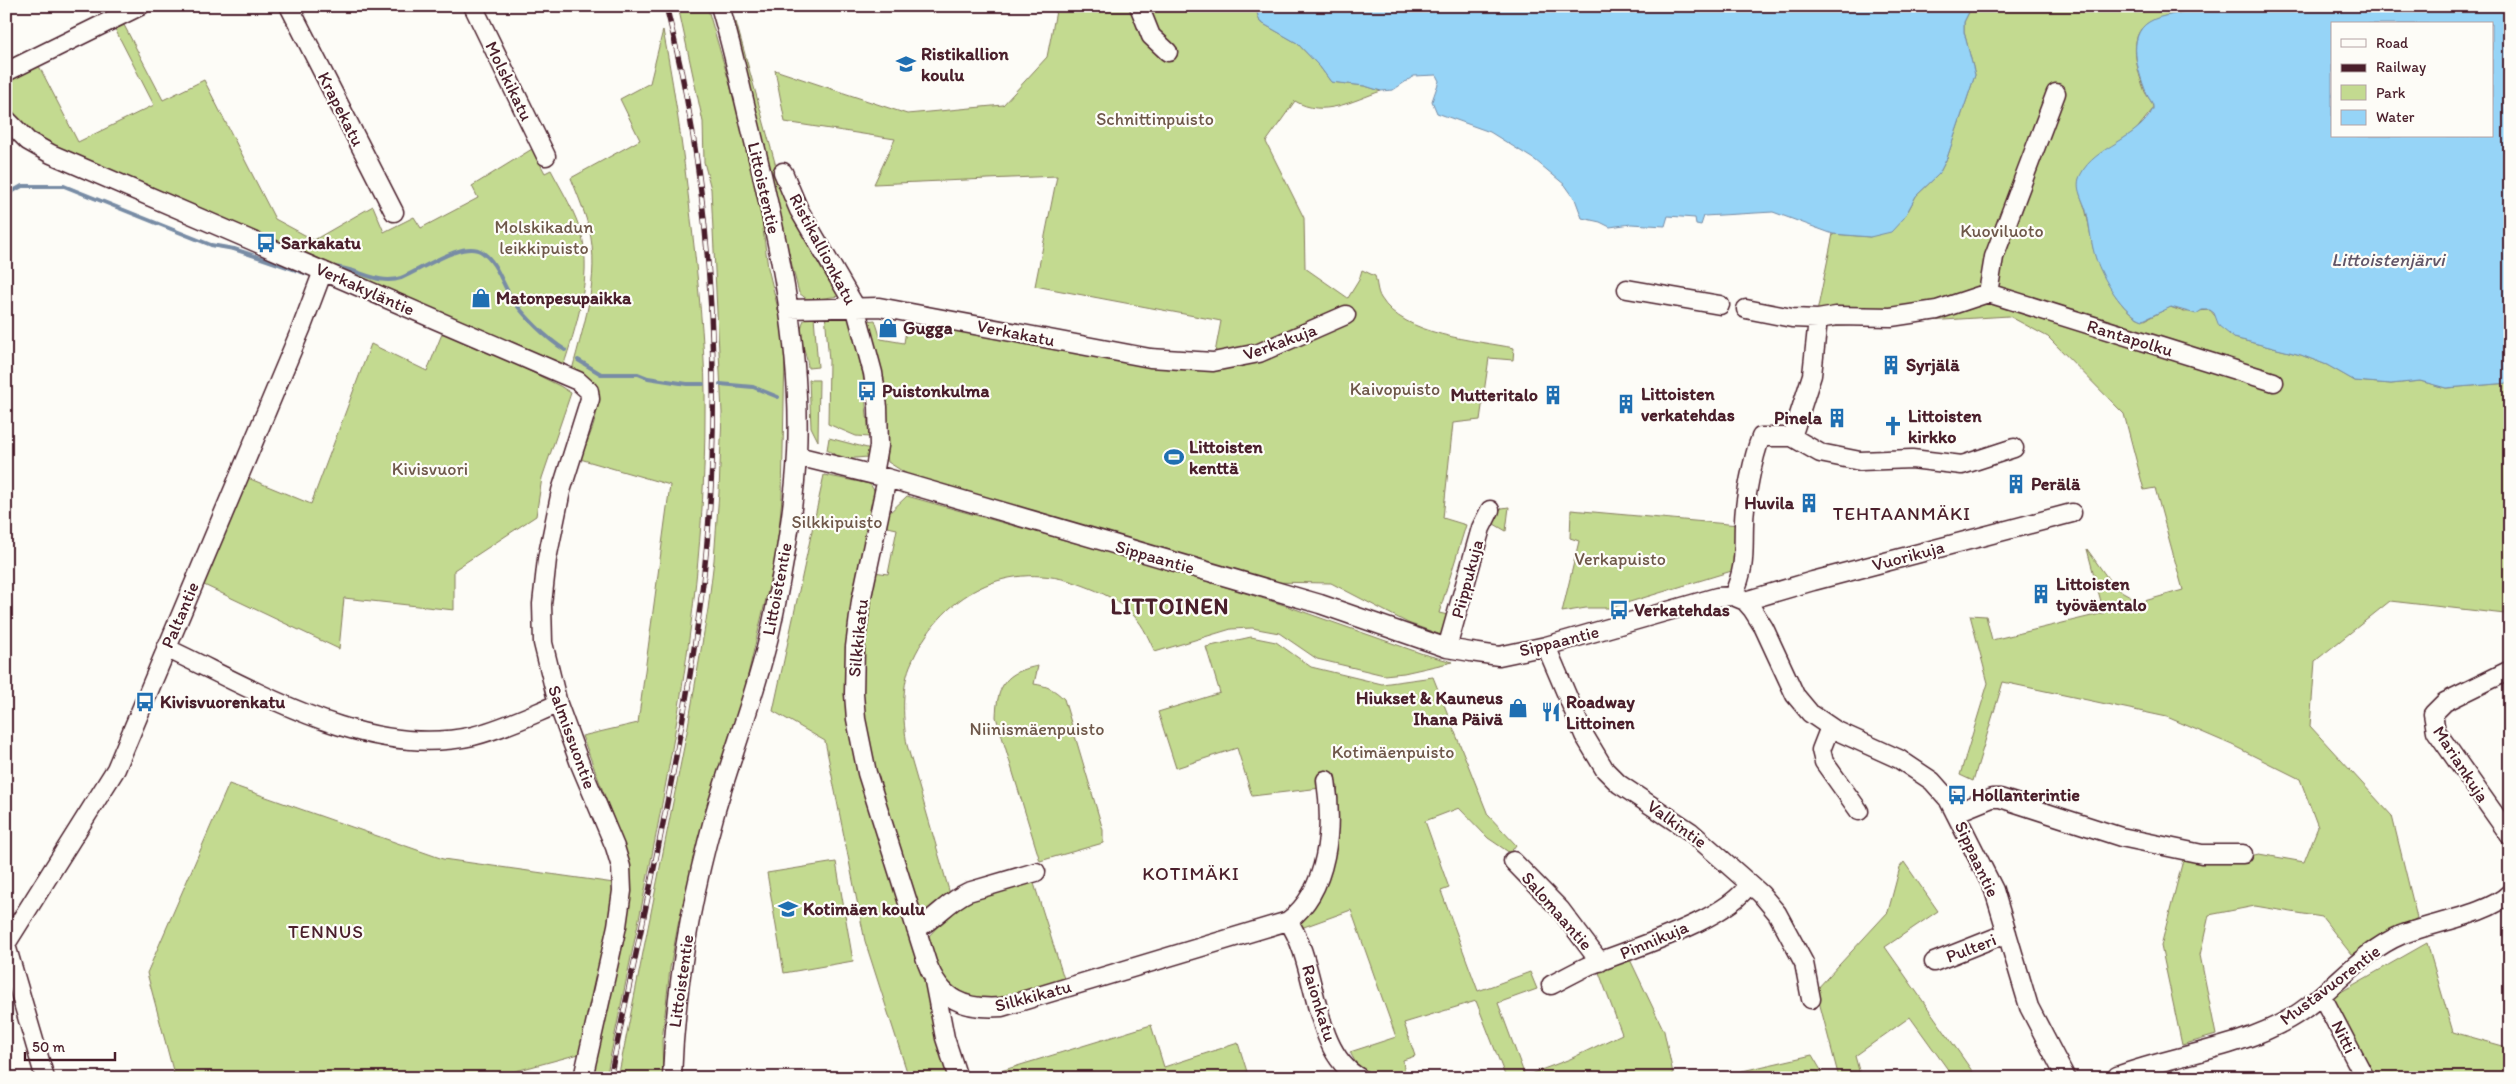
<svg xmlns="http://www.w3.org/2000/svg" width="2516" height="1084" font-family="Itim,sans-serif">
<rect width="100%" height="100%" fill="#fdfcf7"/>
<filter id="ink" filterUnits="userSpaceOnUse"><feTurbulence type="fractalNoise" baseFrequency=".02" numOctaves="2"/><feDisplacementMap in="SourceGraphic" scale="10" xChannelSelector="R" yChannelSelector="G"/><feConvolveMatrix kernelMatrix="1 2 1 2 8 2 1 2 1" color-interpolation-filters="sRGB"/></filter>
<g filter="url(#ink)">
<!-- green -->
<path fill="#c3da90" stroke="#867c5e" d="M678,6H707L756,174L768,268L780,317L785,354L782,497L777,552L742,700L698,841L678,925L670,968L662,1041L663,1078H618L687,732L708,609L714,560L719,492L722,413L711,189L704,162L703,122Z
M1057,6H1255L1260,22L1297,43L1320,67L1331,82L1365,86L1381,91C1352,101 1323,118 1295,101L1266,142L1304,218L1305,268L1348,298L1359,280L1362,270L1375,276C1377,282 1377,292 1381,298C1404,336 1475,340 1514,348L1513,360L1489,358L1480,420L1453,423L1443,518L1466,525L1439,613L1448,615L1444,636L1408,623L1331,583L1263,582L910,476L888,462L865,321L875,320L881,339L904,343L908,317L1214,358L1221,321L1035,286L1057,176L874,184L895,139L785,122L775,70L907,114L1003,105L1047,57Z
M1972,6H2195C2182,16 2163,13 2148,23C2126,36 2138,72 2145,92C2148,98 2153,102 2153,109L2136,130L2103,153L2079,179C2077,191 2083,200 2086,212C2090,227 2091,244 2096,258C2102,275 2125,319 2145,320L2170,307L2184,312L2210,310L2234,338L2301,355L2327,365L2355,381L2391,384L2420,381L2446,388L2510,383V624L2505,614L2390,601L2315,661L2310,726L2392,816L2417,918L2378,946L2351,954L2322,917L2255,906L2209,915L2200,955L2216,1035L2182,1045L2161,946L2183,860L2240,858L2259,854L2304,862L2318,827L2300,779L2232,745L2167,717L2003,682L1973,781L1960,775L1988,683L1970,615L1986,616L1992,640L2104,613L2087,549L2114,587L2141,602L2183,590L2155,488L2144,490L2124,414L2048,337L2009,316L1829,327L1816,317L1833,234L1870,237L1908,211L1916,196L1939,174L1947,158L1975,75L1964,32V22Z
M732,19L736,22L787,206L822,270L830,275L840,296L808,300L799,293L753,112Z
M124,25L163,100L204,80L275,219L314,240L373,206L384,232L414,217L421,228L478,198L472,186L532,149L545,173L551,170C562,191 576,213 582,236C592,279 576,327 563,367L280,241L244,229L50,146L15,118L6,105V82L39,66L78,142L154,105L115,29Z
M663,30C677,102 686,173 694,246C700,302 706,359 705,416C705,639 650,860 606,1078H591L629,874L625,849L582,736L638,723L670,485L580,459C590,434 603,411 595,384L572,370C585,320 603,269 586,218C582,205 576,191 571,178L640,140L620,99L650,83Z
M848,312L863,374L869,437L856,436L828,424L829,361L825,313Z
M814,316L818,367L808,368C807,350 794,333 806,317Z
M444,329L560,386L571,393L542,478L536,516L454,570V610L344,598L339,649L202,584L248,478L311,504L371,344L427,371Z
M809,380H819L818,441L811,427Z
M829,438L871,449L868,457L843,459L827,450Z
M824,475L870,484L875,492L858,583L848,677L909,929L952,1078H909L865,941L825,741L773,711Z
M907,496L1147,563L1284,605L1423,654L1453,662L1404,673L1384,675L1317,659L1279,633L1252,628L1231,629L1155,652C1149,640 1144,626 1134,616C1121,601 1101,592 1082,585C1008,557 940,594 910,666C901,689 903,721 907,745L950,894L920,920L859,714L860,648L874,572L888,574L897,529L883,526L886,516Z
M1509,507L1506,531L1494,524L1495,515L1502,508Z
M1571,510L1739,525L1735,570L1610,608H1586L1562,612L1579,541L1570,538Z
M1251,637L1276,642L1311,667L1382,684L1433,677L1488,815L1516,845L1510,853L1488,838L1459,808L1425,821L1449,888L1441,891L1478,991L1530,972L1537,989L1498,1003L1525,1076L1570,1059L1622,1034L1597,967L1625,949L1664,1031L1674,1078H1506L1476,1001L1404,1023L1415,1056L1403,1060L1405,1076C1375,1083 1363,1079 1350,1052L1396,1037L1351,910L1301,928L1298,919L1325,877L1338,786L1252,796L1237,748L1176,768L1158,712L1220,693L1206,647Z
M1038,666L1034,684C1047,686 1054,689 1064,699L1103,830V843L1040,861L996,717C997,685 1006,672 1038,666Z
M229,784L443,859L614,883L606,946L579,1054L490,1078H175L147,973Z
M836,862L853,961L784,973L767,873Z
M1904,862L1938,911L1885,947L1977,1078H1954L1910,1017L1855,1056L1861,1078H1839L1816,990L1888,912L1900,867Z
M1032,877L1065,982L982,1004L956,996L935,971L928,937L961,901Z
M2427,943L2453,1032L2510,1048V1078H2366L2325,1001Z
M1151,1025L1164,1067L1238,1043L1249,1078H978Z
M1812,1055L1822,1072L1802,1078H1712Z"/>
<!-- water -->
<path fill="#96d4f7" stroke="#788ca5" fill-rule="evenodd" d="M1255,6H1972L1964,22V32L1975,75L1947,158L1939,174L1916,196L1904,218L1891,232L1870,237L1833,234L1773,212L1704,216L1701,225L1696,224L1695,218L1668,216L1665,226L1631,224L1610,227L1600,222L1582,218L1575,199L1565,185L1535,160L1490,132L1437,113L1432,101L1439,81L1436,75L1414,76L1393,90L1381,91L1365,86L1331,82L1320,67L1297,43L1260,22Z
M2195,6H2510V383L2446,388L2420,381L2391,384L2355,381L2327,365L2301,355L2234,338L2219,326L2214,313L2210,310H2202L2196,314L2171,307L2143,320C2123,314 2102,277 2096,259C2091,245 2090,228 2087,214C2084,200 2073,188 2081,174C2095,146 2138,140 2153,109C2154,102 2148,99 2146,92C2138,71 2126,36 2149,22C2163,13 2182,16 2195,6ZM2332,24H2492V136H2332Z"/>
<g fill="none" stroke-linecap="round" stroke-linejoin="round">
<!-- stream -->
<path stroke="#788ca5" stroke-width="4" d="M6,195L22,186H64L211,245L234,249L308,274
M332,267C357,267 376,286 401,278C420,271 463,239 482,252C498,263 502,285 513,300C526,318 546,338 565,350
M578,360L601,374H638L648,378L687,384H703
M720,384L753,387L778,397"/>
<defs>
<path id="minor" d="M289,6L394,212
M473,6L546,156
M1139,6L1151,36L1168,52
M6,72L140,6
M6,119L28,141L51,154C222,227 393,302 564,375L578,381L589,391L590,399L561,491L547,559L542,604L543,643L558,704L580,764L615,847L621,867L622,891L617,926L583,1078
M783,172L799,210L855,306L873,373L878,407L879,446L874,474
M1627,289L1720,305
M1988,293L2274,382
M1988,293L1994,257L2056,93
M788,309L879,307L1150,358L1213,362L1259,353L1346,315
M1746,309L1792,318L1818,319L1836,316L1891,317L1937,310L1988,293
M1792,437L1820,453L1860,461L1912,459L1962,465L2014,448
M1792,437L1812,375L1818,319
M797,456L887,478L1320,604L1447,648L1471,652L1499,656L1546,646L1717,597L1733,596L1745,601L1752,609L1764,628L1795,695L1810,713L1835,730L1899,759L1932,781L1948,799L1994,890L2029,1007L2066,1078
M887,478L861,601L855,647L854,694L856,719L867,773L927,963C941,1000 964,1010 1002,1007L1288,921C1329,890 1333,827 1326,780
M1733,596C1746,566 1743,555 1744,524C1744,503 1753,456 1761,437H1792
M1745,601L1813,581L2072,513
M1546,646L1584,735L1605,770L1619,784L1691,832L1761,894L1777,913L1804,963L1811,999
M166,648C258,691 368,760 473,736C502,729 531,715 558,704
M1447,648L1481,528L1490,510
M2510,670L2445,702L2433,714L2436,731L2510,836
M1830,727L1821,750L1824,762L1859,811
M1955,813L1992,798H2000L2121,837L2202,854H2243
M1513,861L1560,909L1600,962
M1288,921C1318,962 1311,1052 1360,1078
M916,929C936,919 948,901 968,892L1036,872
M6,944L116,769L301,329L323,271
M6,945L45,1078
M1934,962L2007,933
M934,981L945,1038L958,1078
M1551,985C1563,979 1575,972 1588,966C1629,949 1727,921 1749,884
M2322,996L2365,1078
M2117,1076C2173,1055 2237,1049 2289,1019C2329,996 2358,953 2401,935C2431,923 2488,915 2510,893
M672,1078C675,988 691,899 715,813C733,751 757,691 771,628C783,572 794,512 797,454C802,344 777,235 751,129C741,88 732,46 720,6"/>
</defs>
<!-- minor casing -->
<use href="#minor" stroke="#4a1f2b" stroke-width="21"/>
<!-- minor -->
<use href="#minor" stroke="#fdfcf7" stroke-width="18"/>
<defs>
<path id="rail" d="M610,1078C642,921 679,765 700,607C725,416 715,193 666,6"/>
</defs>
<!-- rail casing -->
<use href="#rail" stroke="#4a1f2b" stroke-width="5.5"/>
<!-- rail -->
<use href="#rail" stroke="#fdfcf7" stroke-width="4" stroke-dasharray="11" stroke-linecap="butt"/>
</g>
</g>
<!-- icons -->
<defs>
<symbol id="school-bare" viewBox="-9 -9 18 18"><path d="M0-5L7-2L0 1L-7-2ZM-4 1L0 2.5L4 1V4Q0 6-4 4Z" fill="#1f6fb2" stroke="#fdfcf7" stroke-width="2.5" paint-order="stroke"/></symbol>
<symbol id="bus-bare" viewBox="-9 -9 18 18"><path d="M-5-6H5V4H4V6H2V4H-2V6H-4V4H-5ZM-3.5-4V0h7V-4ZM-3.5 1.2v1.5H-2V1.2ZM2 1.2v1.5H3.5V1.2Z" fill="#1f6fb2" stroke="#fdfcf7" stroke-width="2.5" paint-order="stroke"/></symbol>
<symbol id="shop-bare" viewBox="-9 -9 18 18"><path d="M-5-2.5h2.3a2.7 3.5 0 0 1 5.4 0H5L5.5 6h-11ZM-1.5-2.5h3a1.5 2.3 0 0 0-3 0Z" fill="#1f6fb2" stroke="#fdfcf7" stroke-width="2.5" paint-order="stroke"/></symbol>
<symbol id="building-bare" viewBox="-9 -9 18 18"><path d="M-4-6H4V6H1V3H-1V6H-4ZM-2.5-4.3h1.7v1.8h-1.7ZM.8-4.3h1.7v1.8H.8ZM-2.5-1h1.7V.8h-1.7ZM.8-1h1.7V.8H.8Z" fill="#1f6fb2" stroke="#fdfcf7" stroke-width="2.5" paint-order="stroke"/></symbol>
<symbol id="church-bare" viewBox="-9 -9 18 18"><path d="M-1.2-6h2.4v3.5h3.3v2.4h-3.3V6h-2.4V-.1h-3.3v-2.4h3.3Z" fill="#1f6fb2" stroke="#fdfcf7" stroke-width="2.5" paint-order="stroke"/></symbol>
<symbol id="stadium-bare" viewBox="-9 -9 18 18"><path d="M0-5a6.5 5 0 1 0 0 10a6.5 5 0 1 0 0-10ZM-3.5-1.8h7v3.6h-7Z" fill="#1f6fb2" stroke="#fdfcf7" stroke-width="2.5" paint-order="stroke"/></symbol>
<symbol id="restaurant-bare" viewBox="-9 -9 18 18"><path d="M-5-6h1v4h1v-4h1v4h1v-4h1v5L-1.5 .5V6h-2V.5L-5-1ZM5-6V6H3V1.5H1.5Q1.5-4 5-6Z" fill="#1f6fb2" stroke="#fdfcf7" stroke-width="2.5" paint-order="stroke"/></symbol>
</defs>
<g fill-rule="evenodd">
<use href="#school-bare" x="892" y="50" width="28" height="28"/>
<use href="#bus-bare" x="252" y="229" width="28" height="28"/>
<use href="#shop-bare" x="467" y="284" width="28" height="28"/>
<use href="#shop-bare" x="874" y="314" width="28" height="28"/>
<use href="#building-bare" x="1877" y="351" width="28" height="28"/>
<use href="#bus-bare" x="853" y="377" width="28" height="28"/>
<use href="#building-bare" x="1539" y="381" width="28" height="28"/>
<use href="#building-bare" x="1612" y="390" width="28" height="28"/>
<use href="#building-bare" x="1823" y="404" width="28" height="28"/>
<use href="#church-bare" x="1879" y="412" width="28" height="28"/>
<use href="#stadium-bare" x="1160" y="443" width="28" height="28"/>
<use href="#building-bare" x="2002" y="470" width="28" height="28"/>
<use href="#building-bare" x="1795" y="489" width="28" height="28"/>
<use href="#building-bare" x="2027" y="580" width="28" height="28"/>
<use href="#bus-bare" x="1605" y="596" width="28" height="28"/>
<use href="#bus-bare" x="131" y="688" width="28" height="28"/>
<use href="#shop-bare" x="1504" y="694" width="28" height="28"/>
<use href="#restaurant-bare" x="1537" y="698" width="28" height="28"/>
<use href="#bus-bare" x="1943" y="781" width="28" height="28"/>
<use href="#school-bare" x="774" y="895" width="28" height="28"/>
</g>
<g text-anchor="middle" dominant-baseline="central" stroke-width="4.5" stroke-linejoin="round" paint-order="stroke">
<!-- poi labels -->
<g font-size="18" font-weight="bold" fill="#4a1f2b" stroke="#fdfcf7" text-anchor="start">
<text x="921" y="54">Ristikallion<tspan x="921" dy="21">koulu</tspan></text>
<text x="281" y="243">Sarkakatu</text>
<text x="496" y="298">Matonpesupaikka</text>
<text x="903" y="328">Gugga</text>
<text x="1906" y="365">Syrjälä</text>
<text x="882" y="391">Puistonkulma</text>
<text x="1641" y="394">Littoisten<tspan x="1641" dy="21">verkatehdas</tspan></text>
<text x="1538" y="395" text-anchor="end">Mutteritalo</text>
<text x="1908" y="416">Littoisten<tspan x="1908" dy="21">kirkko</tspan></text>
<text x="1822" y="418" text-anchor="end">Pinela</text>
<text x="1189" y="447">Littoisten<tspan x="1189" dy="21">kenttä</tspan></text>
<text x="2031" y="484">Perälä</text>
<text x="1794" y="503" text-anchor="end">Huvila</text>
<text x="2056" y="584">Littoisten<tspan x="2056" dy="21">työväentalo</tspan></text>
<text x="1634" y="610">Verkatehdas</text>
<text x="1503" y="698" text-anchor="end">Hiukset &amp; Kauneus<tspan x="1503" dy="21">Ihana Päivä</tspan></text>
<text x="160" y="702">Kivisvuorenkatu</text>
<text x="1566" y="702">Roadway<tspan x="1566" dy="21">Littoinen</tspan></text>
<text x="1972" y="795">Hollanterintie</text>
<text x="803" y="909">Kotimäen koulu</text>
</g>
<!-- street labels -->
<g font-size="18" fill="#4a1f2b" stroke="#fdfcf7">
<text transform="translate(509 81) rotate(64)">Molskikatu</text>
<text transform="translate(341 109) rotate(63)">Krapekatu</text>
<text transform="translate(764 188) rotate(77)">Littoistentie</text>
<text transform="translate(823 249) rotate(62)">Ristikallionkatu</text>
<text transform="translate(365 289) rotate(24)">Verkakyläntie</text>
<text transform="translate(1016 333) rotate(11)">Verkakatu</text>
<text transform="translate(2130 338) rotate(17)">Rantapolku</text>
<text transform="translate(1280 342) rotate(-20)">Verkakuja</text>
<text transform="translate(1908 556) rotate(-15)">Vuorikuja</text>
<text transform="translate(1155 557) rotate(16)">Sippaantie</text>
<text transform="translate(1467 579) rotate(-75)">Piippukuja</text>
<text transform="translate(777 589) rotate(-79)">Littoistentie</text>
<text transform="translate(180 615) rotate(-67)">Paltantie</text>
<text transform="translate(858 638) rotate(-84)">Silkkikatu</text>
<text transform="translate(1559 641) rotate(-14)">Sippaantie</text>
<text transform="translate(572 737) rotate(70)">Salmissuontie</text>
<text transform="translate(2461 764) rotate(57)">Mariankuja</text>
<text transform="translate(1677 824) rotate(36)">Valkintie</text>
<text transform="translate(1977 859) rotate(65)">Sippaantie</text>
<text transform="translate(1557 911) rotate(49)">Salomaantie</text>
<text transform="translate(1654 940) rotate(-23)">Pinnikuja</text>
<text transform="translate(1971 948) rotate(-21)">Pulteri</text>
<text transform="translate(681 981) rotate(-82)">Littoistentie</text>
<text transform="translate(2330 985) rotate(-37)">Mustavuorentie</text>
<text transform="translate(1033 996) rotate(-15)">Silkkikatu</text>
<text transform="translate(1319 1003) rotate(73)">Raionkatu</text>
<text transform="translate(2344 1037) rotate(64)">Nitti</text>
</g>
<!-- park labels -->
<g font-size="18" fill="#6e5749" stroke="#fdfcf7">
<text x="1155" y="119">Schnittinpuisto</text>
<text x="544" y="227">Molskikadun<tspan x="544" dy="21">leikkipuisto</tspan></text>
<text x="2002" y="231">Kuoviluoto</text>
<text x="1395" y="389">Kaivopuisto</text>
<text x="430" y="469">Kivisvuori</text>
<text x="837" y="522">Silkkipuisto</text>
<text x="1620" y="559">Verkapuisto</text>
<text x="1037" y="729">Niinismäenpuisto</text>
<text x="1393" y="752">Kotimäenpuisto</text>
</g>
<!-- water labels -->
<g font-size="19" font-style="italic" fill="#615568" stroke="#fdfcf7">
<text x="2388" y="259">Littoistenjärvi</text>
</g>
<!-- neighbourhood labels -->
<g font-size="19" letter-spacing="1" fill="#4a1f2b" stroke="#fdfcf7">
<text x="1902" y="513">TEHTAANMÄKI</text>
<text x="1191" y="873">KOTIMÄKI</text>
<text x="326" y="931">TENNUS</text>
</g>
<!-- district labels -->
<g font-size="22" font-weight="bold" letter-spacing="1" fill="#4a1f2b" stroke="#fdfcf7">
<text x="1170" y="606">LITTOINEN</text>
</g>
</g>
<!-- margin -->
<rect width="2516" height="1084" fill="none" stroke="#fdfcf7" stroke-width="25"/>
<rect x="12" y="12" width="2491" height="1059" fill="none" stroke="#4a1f2b" stroke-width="2" filter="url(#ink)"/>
<!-- legend -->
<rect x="2331" y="22" width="162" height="115" fill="#fdfcf7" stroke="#b5a4a5"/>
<rect x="2341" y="39" width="25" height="8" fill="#fdfcf7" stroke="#b5a4a5"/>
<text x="2376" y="48" font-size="15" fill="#4a1f2b">Road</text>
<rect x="2341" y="64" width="25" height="8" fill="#4a1f2b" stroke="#b5a4a5"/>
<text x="2376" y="72" font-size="15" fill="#4a1f2b">Railway</text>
<rect x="2341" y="85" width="25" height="15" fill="#c3da90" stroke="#b5a4a5"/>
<text x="2376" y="98" font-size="15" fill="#4a1f2b">Park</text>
<rect x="2341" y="110" width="25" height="15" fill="#96d4f7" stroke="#b5a4a5"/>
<text x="2376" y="122" font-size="15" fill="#4a1f2b">Water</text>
<!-- scale -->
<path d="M25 1052v8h90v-8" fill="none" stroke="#4a1f2b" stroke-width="2.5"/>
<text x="32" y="1052" font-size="15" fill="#4a1f2b" stroke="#fdfcf7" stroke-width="4" paint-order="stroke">50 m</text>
</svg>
